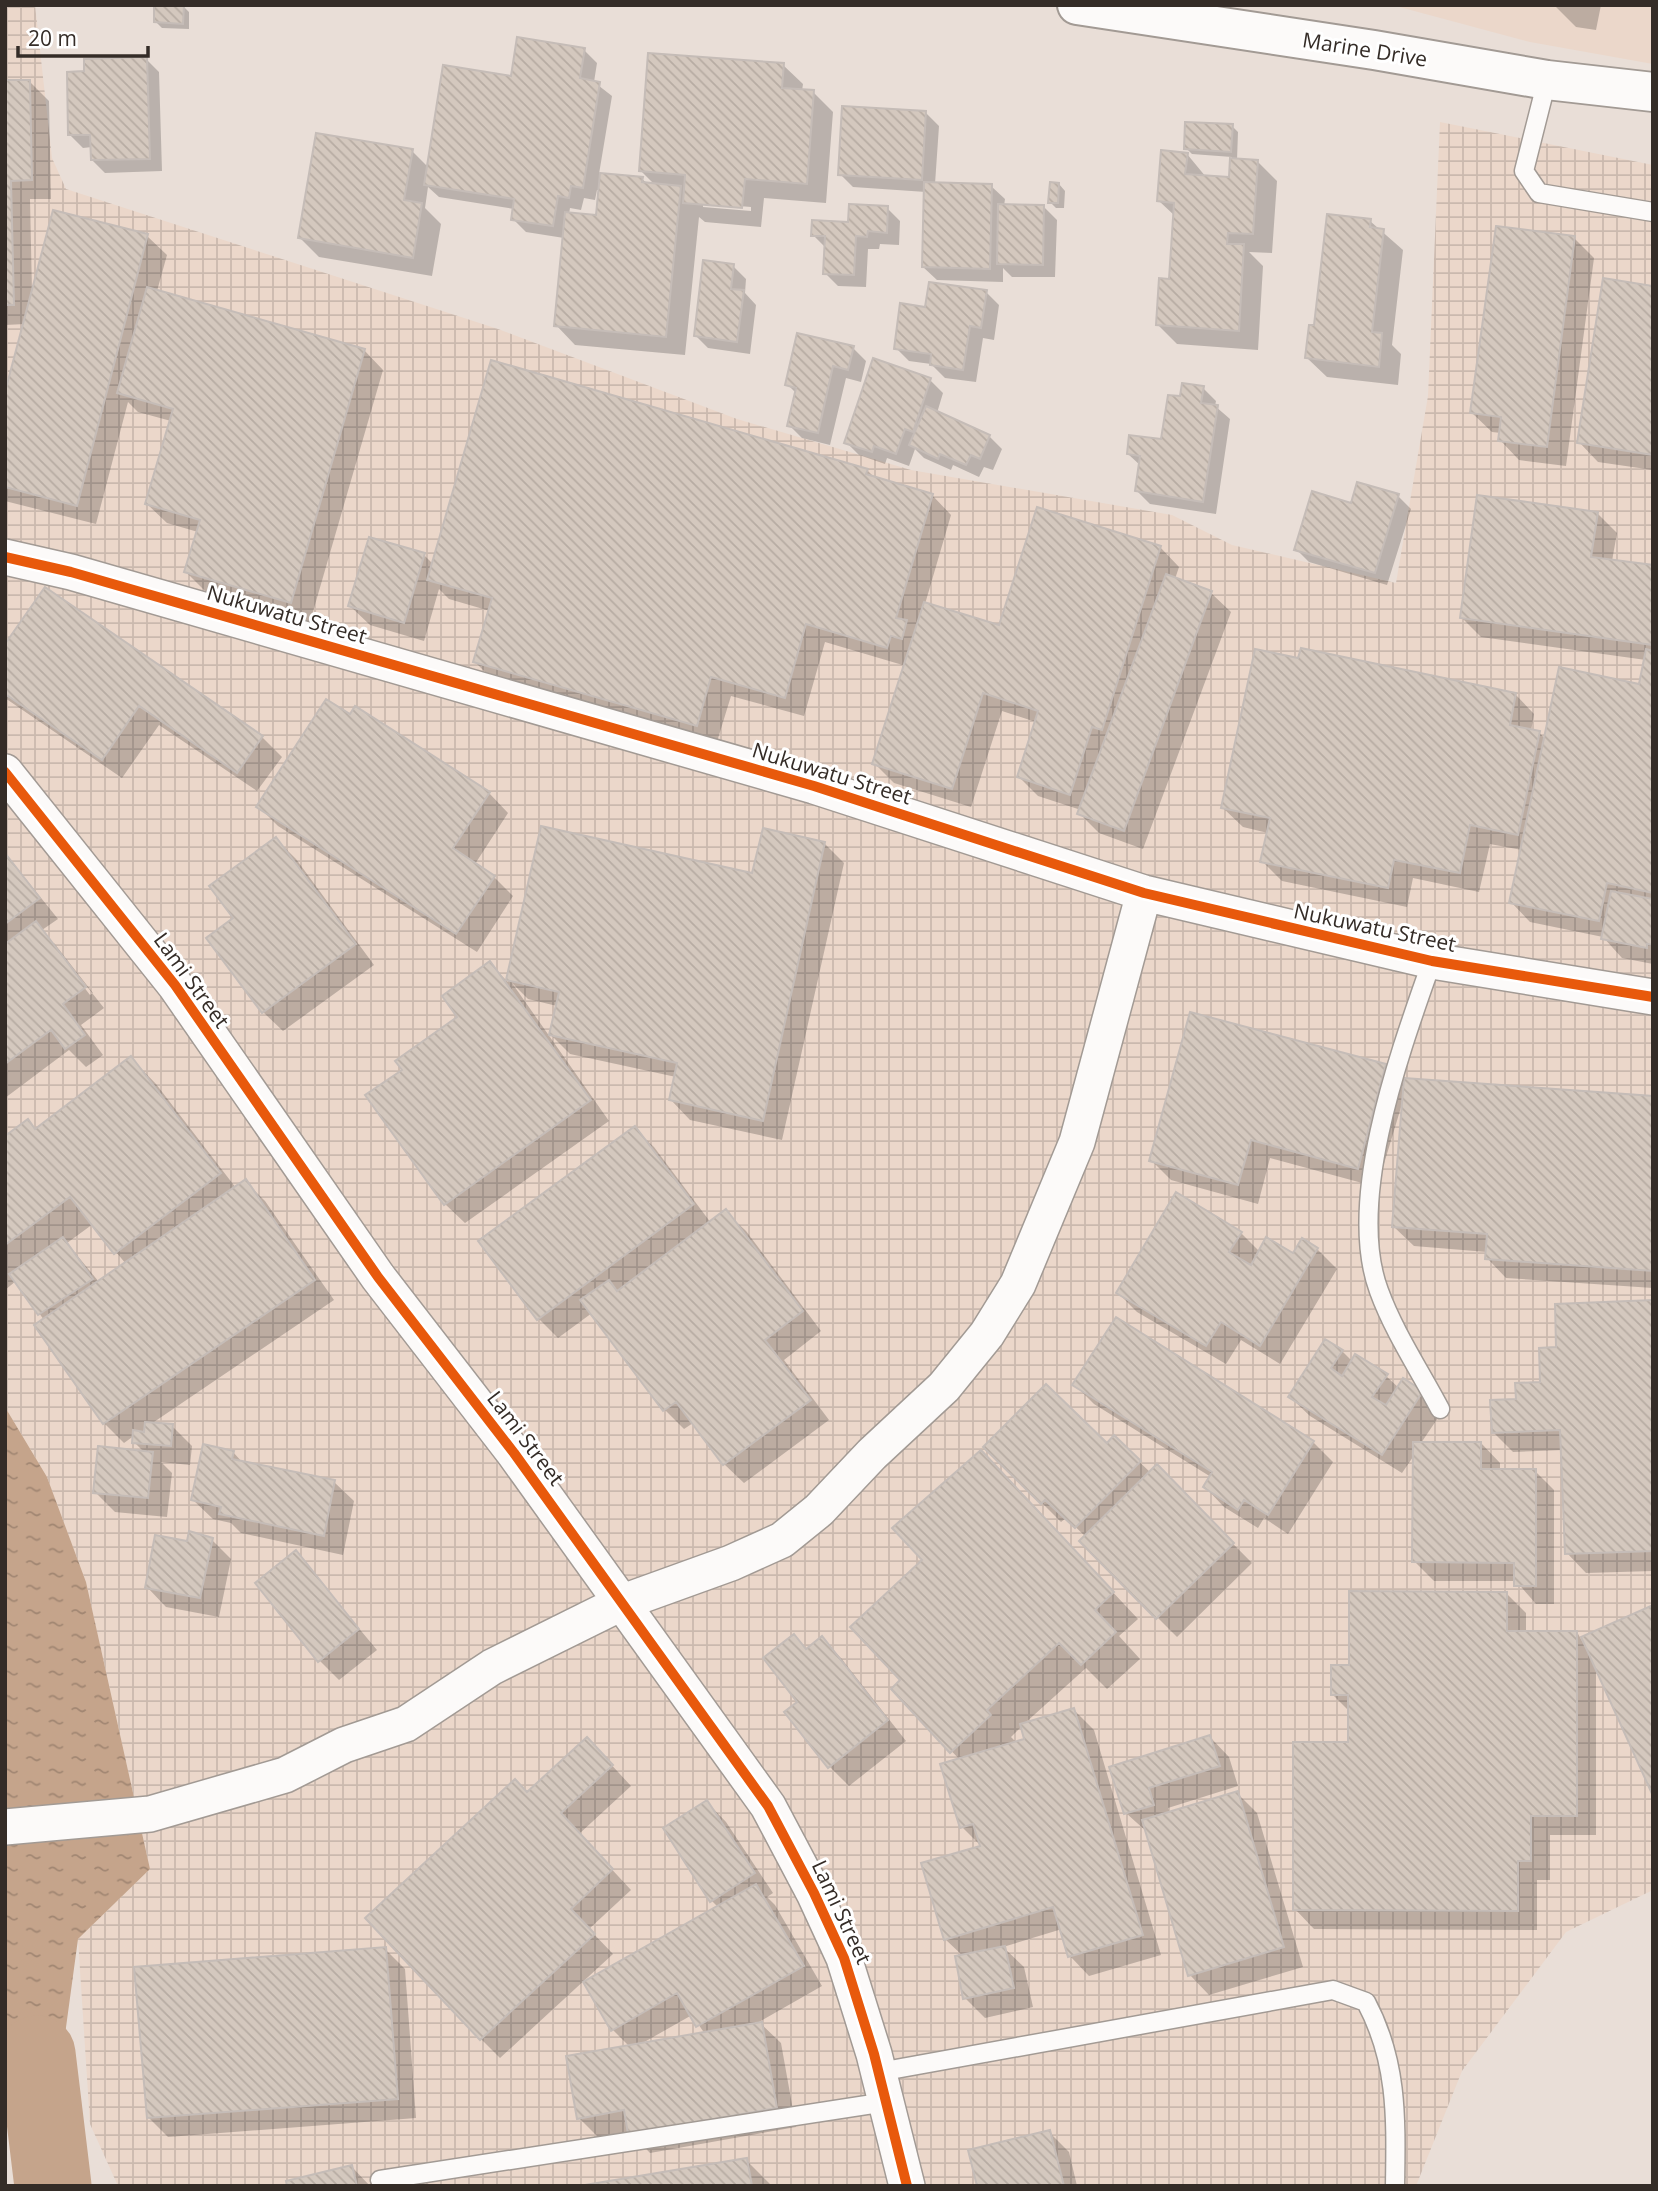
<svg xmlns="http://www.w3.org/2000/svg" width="1658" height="2191" font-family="'Open Sans',sans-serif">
<defs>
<pattern id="industrial-grid" width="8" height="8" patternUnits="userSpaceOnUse" patternTransform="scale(1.75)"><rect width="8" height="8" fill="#ebd7ca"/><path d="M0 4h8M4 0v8" fill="none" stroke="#cab9ae"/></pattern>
<pattern id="water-ripples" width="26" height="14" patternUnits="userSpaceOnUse" patternTransform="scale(1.75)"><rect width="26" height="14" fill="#c5a48b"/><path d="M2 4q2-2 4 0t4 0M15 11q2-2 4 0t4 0" fill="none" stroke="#a18672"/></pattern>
<pattern id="building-back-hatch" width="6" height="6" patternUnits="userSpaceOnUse" patternTransform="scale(1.75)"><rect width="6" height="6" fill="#d4c8be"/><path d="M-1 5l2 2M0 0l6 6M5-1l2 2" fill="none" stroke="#b7aca3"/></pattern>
</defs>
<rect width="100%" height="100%" fill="#e9ded7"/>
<!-- built -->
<path fill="#ebd7ca" d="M1392,5H1653V64L1530,42Z"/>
<!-- industrial -->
<path fill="url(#industrial-grid)" d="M5,5H35L52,158L66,189L498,329L737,419L911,470L1172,515L1232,545L1396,583L1428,396L1440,122L1653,165V1890L1566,1932L1462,2071L1416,2186H118L90,2124L78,1939L150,1869L86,1582L47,1477L5,1407Z"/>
<!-- water -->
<path fill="url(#water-ripples)" d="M5,1407L47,1477L86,1582L150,1869L78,1939L48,2160L5,2109Z"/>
<!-- shadow -->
<path fill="#0003" fill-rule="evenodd" d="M1554,5H1601L1596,30L1576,27Z
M183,6L189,12V29L162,28L155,21Z
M584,50L597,63L594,82L612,96L599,174L642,179L648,184L655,185L641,171L783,65L803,84L802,91L813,92L833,112L826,203L764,198L761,227L705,222L699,217L685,355L575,345L556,325L564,238L526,232L513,219L514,209L439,197L428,187L425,208L441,224L432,276L319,257L299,237L412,151L428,167L512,78ZM597,190H600L597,217L569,214L570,208L581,210L584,198L595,200ZM703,203L751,207V211L703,207Z
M146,59L159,72L162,171L105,173L92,160V147L83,148L70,135L86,73Z
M29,81L49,101L51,199H30L32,292L147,236L167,255L157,291L364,350L383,370L310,622L206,592L186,572L198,532L167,523L147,504L171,421L138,412L128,402L96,524L5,501V399L25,324L5,325V82Z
M926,113L939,126L935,184L991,186L1005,199L1004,206L1044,207L1057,220L1055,277H1012L1003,268V282L937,280L923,267L926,192L853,187L840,174Z
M1232,126L1238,132L1237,160L1257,161L1277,181L1272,253L1249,252L1263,266L1258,350L1177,344L1158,325L1171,281L1175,216L1159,201L1187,154L1206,177L1230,179L1232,157L1192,154L1186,148Z
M1059,184L1065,191L1064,208H1056L1050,202Z
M887,208L900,221L899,245L880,244L879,249H868L866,287L838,286L825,273L826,248L813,235Z
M1370,221L1403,250L1392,345L1401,354L1398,385L1327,377L1307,358L1315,327Z
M1574,238L1594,258L1566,466L1519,460L1500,440L1501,433L1492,432L1472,413Z
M733,266L746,279L745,293L756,305L750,354L708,348L695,335Z
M1653,288V470L1598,462L1579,442Z
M986,292L999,305L994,340L983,338L976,382L945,378L931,364L909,361L896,348L927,309Z
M853,348L866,361L861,382L846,378L830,445L802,438L789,425L797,394L787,384Z
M930,380L943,393L937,413L989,436L1002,449L993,470L984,467L979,477L953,465L951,470L924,458L915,449L909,466L887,458L885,464L859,455L846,442Z
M1203,388L1216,401L1215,406L1230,419L1216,514L1150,504L1137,491L1141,466L1128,454L1162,441L1181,398Z
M867,470L876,479L932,495L951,515L925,604L1000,628L1160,547L1179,567L1175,579L1211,593L1231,612L1143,849L1099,833L1079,813L1081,810L1038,796L1019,777L1036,722L1002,711L971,807L894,783L874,763L906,666L825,642L804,716L731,696L716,745L494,681L475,662L490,611L449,599L439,589L424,641L370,625L350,606L424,555L433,564Z
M1398,496L1411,509L1387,585L1309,562L1296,549L1352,505Z
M1597,513L1617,533L1612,561L1653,567V964L1622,958L1603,937L1530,922L1511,902L1522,850L1490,844L1479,892L1413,878L1407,907L1282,881L1262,861L1268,833L1243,827L1223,808L1515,694L1534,714L1531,731L1539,732L1545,739L1640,686L1646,660L1481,637L1461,617Z
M5,647L262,737L282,757L257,791L159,725L122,778L5,698Z
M489,793L508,813L475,864L494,877L513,896L477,952L278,826L259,807Z
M542,828L754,875L824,843L844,863L782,1140L690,1120L671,1100L676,1077L570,1054L551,1035L557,1006L528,999L512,983L609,1121L465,1223L445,1204L367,1096L404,1070L460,1018L490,964L508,982Z
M276,839L296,859L374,965L283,1031L263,1012L236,918Z
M5,853L58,919L42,930L104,1008L81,1025L103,1055L86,1067L69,1050L5,1098ZM50,943H54L93,993L90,995Z
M131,1058L156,1084L236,1188L246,1182L265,1201L334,1300L151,1424L172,1426L192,1446L190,1465L161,1462L172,1473L167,1517L115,1512L95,1492L144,1452L134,1442L135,1435L124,1443L104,1423L36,1325L44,1320L16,1281L5,1290V1138L36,1130ZM93,1224L126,1264L99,1282L67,1243Z
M1385,1066L1405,1085L1653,1098V1288L1506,1278L1487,1258V1252L1414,1246L1394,1227L1405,1094L1377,1187L1270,1158L1258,1204L1171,1180L1151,1160Z
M634,1128L654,1147L711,1223L726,1212L746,1231L821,1331L784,1360L829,1420L744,1483L724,1464L693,1423L684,1429L665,1410L592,1313L558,1338L539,1319Z
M1241,1233L1260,1252L1294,1256L1303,1240L1317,1249L1337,1269L1280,1364L1241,1340L1226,1364L1137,1312L1118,1293Z
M1653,1302V1571L1586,1573L1567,1553L1563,1450L1513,1452L1493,1432L1518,1401L1542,1384L1558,1349Z
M1342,1351L1353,1362L1386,1376L1399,1388L1422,1392L1442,1412L1421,1443H1481L1500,1463V1471H1535L1554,1490V1604H1536L1516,1581H1434L1414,1561L1415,1454L1402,1473L1310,1416L1290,1397Z
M1075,1385L1313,1442L1333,1462L1288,1534L1264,1518L1258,1528L1224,1507L1205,1487L1211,1477L1094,1404Z
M1114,1438L1151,1473L1157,1467L1252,1563L1177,1637L1081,1541L1086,1537L1066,1518L1061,1522L986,1447L1107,1445Z
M233,1452L243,1463L334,1482L354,1501L343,1555L241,1533L231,1523L213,1519L193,1500Z
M1006,1478L1138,1619L1119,1636L1140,1659L1107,1689L1086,1668L1024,1724L1074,1710L1094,1730L1161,1955L1089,1976L1070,1956L1062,1929L1003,1947L1024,1967L1033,2007L985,2018L965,1998L963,1956L945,1939L982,1847L962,1827L960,1760L893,1689L902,1680L925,1561ZM1022,1726L1027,1740L1017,1743L1011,1737Z
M212,1540L231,1559L219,1617L166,1607L147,1587L188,1543Z
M296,1553L377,1650L339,1680L319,1660Z
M1507,1594L1526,1613V1632H1577L1596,1666V1835H1550V1880H1537V1930L1314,1929L1295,1909L1350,1744V1712L1332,1694L1350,1667Z
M793,1636L808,1650L822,1639L841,1658L906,1741L849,1786L829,1766L799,1702Z
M1210,1737L1229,1757L1238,1786L1168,1808L1169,1813L1237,1793L1257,1813L1303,1967L1209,1995L1190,1975L1147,1832L1126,1813L1112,1768Z
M606,1759L631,1786L579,1834L631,1890L589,1929L613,1954L500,2058L481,2039L527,1794Z
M707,1802L726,1822L773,1893L767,1897L775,1905L822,1986L759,2022L781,2043L796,2127L650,2153L630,2132L598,2137L579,2118L630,2047L612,2029L718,1907L711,1900ZM692,2015L705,2034L639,2045Z
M385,1949L405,1969L416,2118L168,2137L148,2117Z
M1049,2132L1069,2152L1077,2186H979Z
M746,2160L772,2186H590Z
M352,2167L370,2186H289Z"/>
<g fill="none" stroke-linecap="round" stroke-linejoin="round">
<!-- river -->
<path stroke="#c5a48b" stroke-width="77" d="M37,2054L53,2186"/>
</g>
<!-- building -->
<path fill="url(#building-back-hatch)" stroke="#c5bcb7" stroke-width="2" d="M154,5H184L183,24L154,22Z
M517,37L585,48L580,78L600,82L583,188L571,186L569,198L558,196L553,226L511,220L514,199L424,185L443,65L511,76Z
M648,53L784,63L782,88L814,90L807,184L745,179L742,208L683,203L685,175L639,171Z
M147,57L150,159L91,160L90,135H68L67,72L84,71V59Z
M5,80H30L32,180L11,181L14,305H5Z
M842,106L926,111L922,180L838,175Z
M1185,122L1233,124L1231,152L1184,149Z
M316,133L413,149L404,200L422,203L413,258L298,238Z
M1161,150L1188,153L1185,174L1229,177L1230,158L1258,160L1253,234L1228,233L1227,244H1244L1239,331L1156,325L1159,278L1169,279L1174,203L1157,201Z
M600,173L643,177L642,182L681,186L666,337L554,326L565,212L596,215Z
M924,182L992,184L990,269L922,267Z
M1050,182L1059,183L1058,203H1048Z
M849,204L888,206L887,233L868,231L867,237L856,236L854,275L823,274L825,236H811L812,220L848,222Z
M998,204L1044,205L1043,265L997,264Z
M53,210L148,234L77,506L5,487V392Z
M1327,214L1371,219L1370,227L1384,229L1372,332L1382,333L1379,367L1305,358L1309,325H1314Z
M1496,226L1575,236L1547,447L1498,441L1501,417L1470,413Z
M703,260L734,264L731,289L744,290L737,342L694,336Z
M1603,278L1653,286V455L1577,443Z
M929,282L987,290L981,328L970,326L963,370L930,365L931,354L894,349L900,303L925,307Z
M147,287L365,349L291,603L184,572L200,520L145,504L173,409L117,393Z
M797,333L854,346L848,370L833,366L818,433L787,426L796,388L785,385Z
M873,358L931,378L913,432L905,429L896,454L874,446L872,452L844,443Z
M491,360L868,469L866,474L933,494L896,618L907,620L902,639L891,636L887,648L806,624L785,698L711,677L697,726L473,662L492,598L427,580Z
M1182,383L1204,386L1201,403L1218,405L1203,502L1135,491L1140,456L1127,454L1129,435L1161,439L1168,395L1180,396Z
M926,406L990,435L980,459L971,455L966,465L940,454L938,459L909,445Z
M1357,482L1399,494L1375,573L1294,550L1312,491L1351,503Z
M1477,495L1598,512L1591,557L1653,565V645L1460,618Z
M1037,507L1161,546L1102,730L1092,727L1070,795L1017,777L1038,711L983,693L952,789L872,764L924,602L999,625Z
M369,537L425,553L404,623L348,606Z
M1166,574L1212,591L1124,831L1077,814Z
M45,587L263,736L237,773L139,706L102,760L5,694V644Z
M1301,648L1516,693L1510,725L1540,731L1518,835L1470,825L1460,873L1394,860L1388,888L1260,862L1270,818L1221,808L1255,649L1298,658Z
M1646,649L1653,651V893L1607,883L1599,921L1509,903L1559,667L1639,684Z
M326,699L350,714L355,706L490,792L453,848L495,876L456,934L256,807Z
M541,826L752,873L763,828L825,842L763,1121L669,1100L677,1063L549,1035L559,992L506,980Z
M276,837L356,944L262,1013L206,938L233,918L209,886Z
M5,853L40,898L5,924Z
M1611,891L1653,899V945L1647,944V948L1601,939Z
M36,921L86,987L63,1004L85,1035L65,1049L51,1030L5,1064V944Z
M490,961L591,1100L444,1205L365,1095L402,1070L395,1061L457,1017L442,996Z
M1190,1012L1386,1064L1358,1169L1251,1140L1238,1185L1149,1161Z
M131,1056L221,1173L114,1254L70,1197L5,1245V1136L28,1119L35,1129Z
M1404,1078L1653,1096V1271L1485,1259L1487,1234L1392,1227Z
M635,1126L694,1204L537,1320L478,1241Z
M246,1179L315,1280L103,1424L34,1325Z
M1176,1192L1242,1232L1229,1252L1251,1265L1266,1237L1293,1253L1302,1238L1318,1248L1260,1346L1221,1322L1206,1346L1116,1293Z
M726,1209L803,1311L765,1340L811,1400L723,1465L676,1402L663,1411L580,1300L609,1280L617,1291Z
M63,1237L93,1279L38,1315L9,1274Z
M1653,1300V1551L1565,1554L1560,1430L1492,1433L1490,1400L1516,1399L1515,1383L1540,1382L1539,1348L1556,1347L1555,1304Z
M1116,1317L1314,1441L1268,1515L1244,1500L1238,1510L1203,1487L1212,1472L1072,1385Z
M1325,1339L1343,1350L1331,1368L1342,1376L1355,1354L1388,1374L1372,1397L1386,1405L1403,1378L1423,1391L1382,1455L1288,1397Z
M1046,1384L1107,1443L1114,1435L1141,1461L1075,1528L1045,1500L1041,1504L983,1447Z
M145,1422L173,1424L171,1446L132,1443L133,1430L144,1432Z
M1413,1442H1481V1469H1536V1586H1514V1563L1412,1562Z
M203,1444L234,1451L232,1459L335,1480L324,1536L219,1514L221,1507L191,1500Z
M98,1446L153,1452L148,1498L93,1493Z
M981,1450L1114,1592L1095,1610L1116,1632L1081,1665L1059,1643L987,1710L991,1715L950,1753L891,1689L900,1680L850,1627L922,1560L892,1528Z
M1157,1464L1234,1543L1156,1619L1079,1541Z
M189,1531L213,1538L200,1598L145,1588L155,1535L187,1541Z
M296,1550L359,1629L318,1662L255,1583Z
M1349,1591L1507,1592V1631H1577V1816H1531V1861H1518V1911L1293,1910V1742H1348V1695H1331V1665H1349Z
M1653,1605V1796L1581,1637Z
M794,1634L806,1649L822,1636L888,1720L828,1768L784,1712L797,1702L763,1658Z
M1074,1708L1143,1935L1068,1957L1053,1907L944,1940L921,1863L980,1846L973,1824L960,1828L940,1764L1024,1739L1020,1724Z
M1210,1735L1220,1766L1149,1788L1154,1805L1124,1814L1109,1767Z
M587,1737L613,1765L561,1813L613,1869L571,1909L595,1934L480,2040L365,1918L515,1779L527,1792Z
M1238,1791L1284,1947L1188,1976L1142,1820Z
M707,1800L755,1873L710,1902L663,1828Z
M756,1884L804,1966L696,2027L677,1993L611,2031L583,1982Z
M1005,1946L1014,1988L963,1999L955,1956Z
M386,1947L398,2099L147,2118L134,1967Z
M762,2022L777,2108L628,2134L624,2110L577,2119L566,2056Z
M1050,2130L1064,2186H977L968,2150Z
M747,2158L752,2186H579Z
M352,2165L357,2186H287L286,2181Z"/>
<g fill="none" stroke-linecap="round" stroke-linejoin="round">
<defs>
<path id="service" d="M1547,80L1524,171L1539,193L1653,212
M1432,961C1401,1049 1345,1200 1379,1291C1394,1332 1420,1371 1440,1409
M879,2072L1333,1990L1366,2002C1398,2062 1396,2119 1395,2186
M380,2180L886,2102"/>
<path id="minor" d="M5,557L71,572L814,786L1144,893L1432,961L1653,997
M5,772L175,985L378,1277L514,1453L768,1806L814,1893L844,1958L874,2054L907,2186
M5,1827L150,1814L285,1775L344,1745L406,1724L492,1667L623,1602L731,1563L782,1540L819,1510L872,1454L944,1387L987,1334L1018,1284L1077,1142L1144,893"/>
<path id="trunk" d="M1077,5L1374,50L1547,80L1653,92"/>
</defs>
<!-- service casing -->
<use href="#service" stroke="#a29a94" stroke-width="21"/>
<!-- minor casing -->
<use href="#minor" stroke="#a29a94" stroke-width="38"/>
<!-- trunk casing -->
<use href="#trunk" stroke="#a29a94" stroke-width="42"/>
<!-- service -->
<use href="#service" stroke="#fcfaf9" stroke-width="18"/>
<!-- minor -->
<use href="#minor" stroke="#fcfaf9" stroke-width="35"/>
<!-- trunk -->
<use href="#trunk" stroke="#fcfaf9" stroke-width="38"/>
<defs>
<path id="cycleway" d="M5,557L71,572L814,786L1144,893L1432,961L1653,997
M5,772L175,985L378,1277L514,1453L768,1806L814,1893L844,1958L874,2054L907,2186"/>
</defs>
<!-- cycleway casing -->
<use href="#cycleway" stroke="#fff" stroke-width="15"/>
<!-- cycleway -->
<use href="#cycleway" stroke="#e8590c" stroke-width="10"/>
</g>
<g text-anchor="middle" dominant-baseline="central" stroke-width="6" stroke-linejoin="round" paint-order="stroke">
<!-- street labels -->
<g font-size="21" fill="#342c27" stroke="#fff">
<text transform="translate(1365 49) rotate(9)">Marine Drive</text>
<text transform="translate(287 614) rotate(16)">Nukuwatu Street</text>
<text transform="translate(832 773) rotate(17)">Nukuwatu Street</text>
<text transform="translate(1375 927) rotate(12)">Nukuwatu Street</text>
<text transform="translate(192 980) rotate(54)">Lami Street</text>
<text transform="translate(526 1438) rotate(53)">Lami Street</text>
<text transform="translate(842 1912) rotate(65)">Lami Street</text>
</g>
</g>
<!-- border -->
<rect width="1658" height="2191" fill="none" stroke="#342c27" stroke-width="14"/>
<!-- scale -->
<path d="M18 46v10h130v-10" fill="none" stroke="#342c27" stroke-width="3.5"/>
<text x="28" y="46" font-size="21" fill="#342c27" stroke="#ffffff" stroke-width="5" paint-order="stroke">20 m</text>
</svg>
